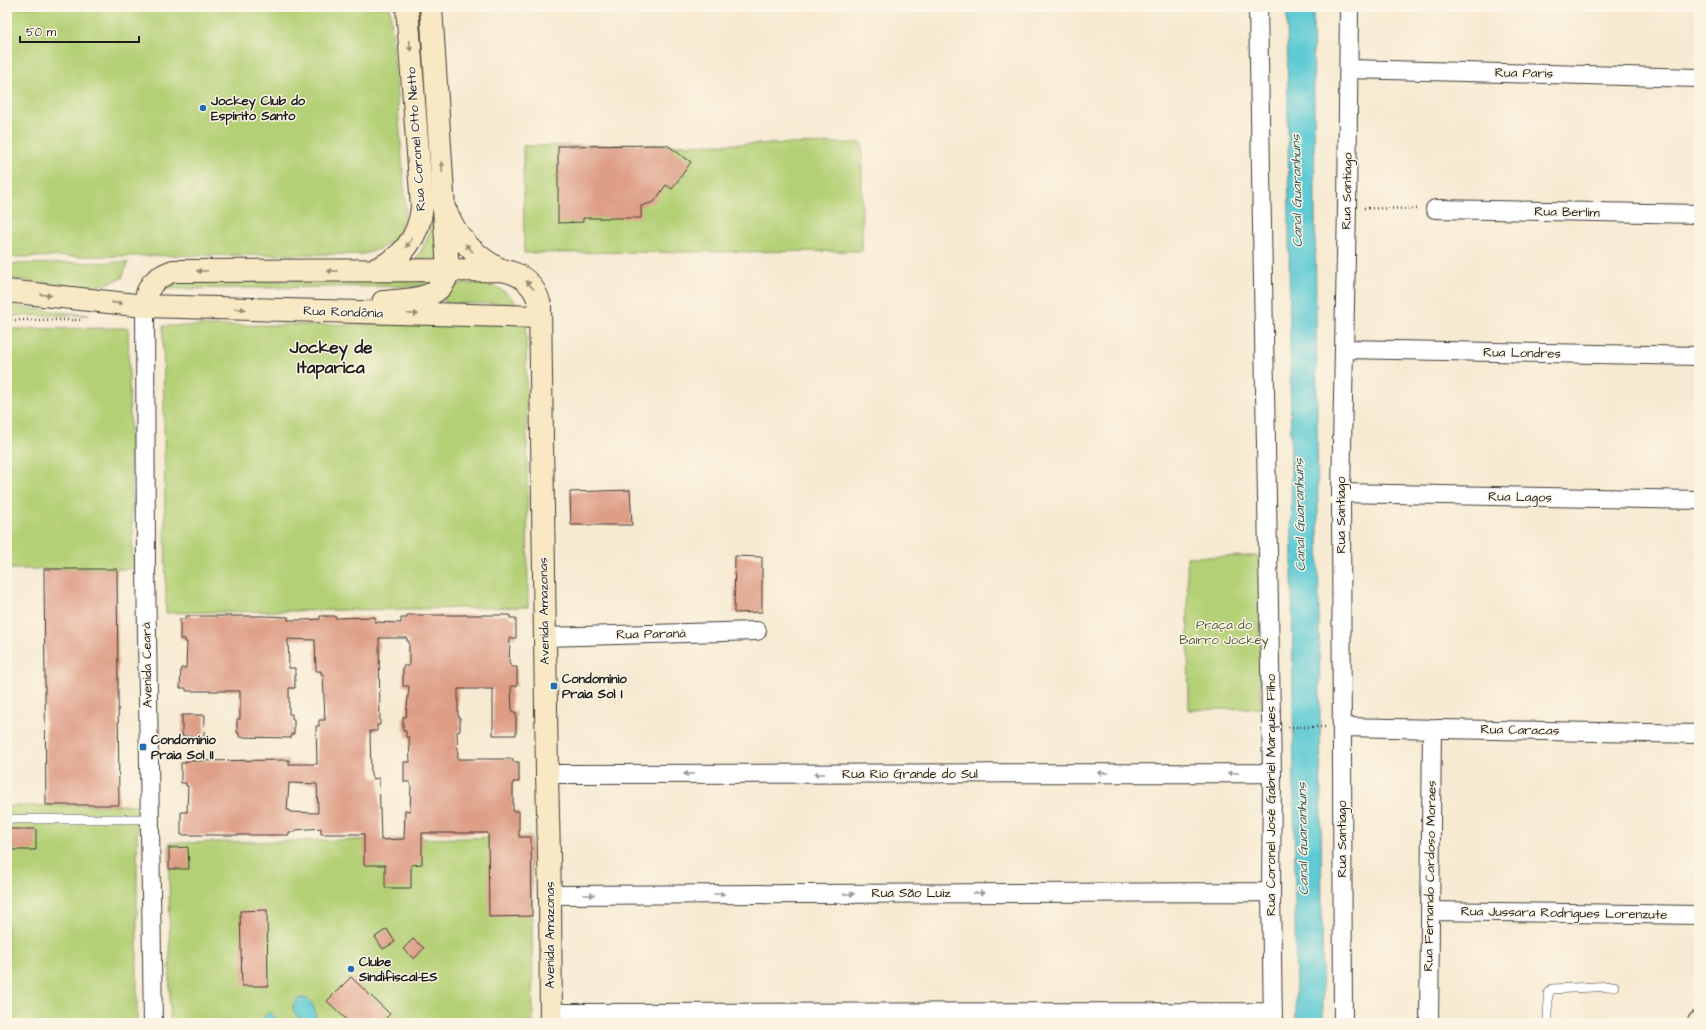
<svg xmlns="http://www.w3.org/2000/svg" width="1706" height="1030" font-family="'Architects Daughter',sans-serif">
<rect width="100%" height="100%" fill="#fcf5e5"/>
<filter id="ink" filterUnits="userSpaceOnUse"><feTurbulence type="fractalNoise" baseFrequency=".025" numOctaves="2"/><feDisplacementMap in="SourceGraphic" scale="8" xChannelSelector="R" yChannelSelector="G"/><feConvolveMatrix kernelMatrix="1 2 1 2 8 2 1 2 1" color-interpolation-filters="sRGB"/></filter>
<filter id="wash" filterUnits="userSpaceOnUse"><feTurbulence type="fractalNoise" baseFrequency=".012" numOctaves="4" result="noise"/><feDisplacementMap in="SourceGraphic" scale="16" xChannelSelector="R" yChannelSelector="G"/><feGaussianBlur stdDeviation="0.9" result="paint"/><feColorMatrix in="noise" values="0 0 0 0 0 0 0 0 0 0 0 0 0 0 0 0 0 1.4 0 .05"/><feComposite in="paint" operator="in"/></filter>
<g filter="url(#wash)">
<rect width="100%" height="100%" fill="#f7ead2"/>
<!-- green -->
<path fill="#b4d076" stroke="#687649" d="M7,7H390L406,209C401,236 390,248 363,254L7,257Z
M862,143V251L524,253L523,146Z
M432,212H437L440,258L415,260C426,245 432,231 432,212Z
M128,262L122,278C112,282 102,286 92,287C65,288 34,281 7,278V264Z
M429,280L421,286L167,289L174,282Z
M481,283C496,285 507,291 516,303L450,304L442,300L451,291L455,284Z
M7,306H10L89,315L7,316Z
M526,323L528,607L166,613L163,326Z
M128,328L133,569H7V329Z
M1259,556L1261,708L1189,710L1187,557Z
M137,805V1023H7V806Z
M531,837L533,1023H170L169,843Z"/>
<!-- water -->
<path fill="#5dcad4" stroke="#3c7378" d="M1287,7H1313L1323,1023H1296Z
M299,998C313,997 316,1010 316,1022C305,1021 293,1019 293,1005Z
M269,1012L281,1023H258Z"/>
<g id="blocks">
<!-- building -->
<path fill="#de9e86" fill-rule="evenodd" d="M667,145L691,162L672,189L666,185L654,202L641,206V218H583V222L558,223V146Z
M630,490L632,525H571L570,492Z
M735,556L762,557V612L734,613Z
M44,569H117L119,805H46Z
M407,615H510V618H516V638H510L509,664H511V667H517V686H511L512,712H516V735H493V689H458V716L460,717V731L457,732L458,759H513V762H519V782H513V811H519V837H531L532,916L489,917L488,833H422V864L411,865V888H385V865H364V834H321V828L295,830V832H289V835H181V812H187L188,786H186V783H181V763H186V761L289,760V764H317L316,726H319V720H325L323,674H321V671H316L315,640L288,639L289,668H295V688H289V714H292V719H294V734H291V738L239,737V733H237V719H240V691H186V688H180L181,668H186L187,642H185V639H180V619H186V616H264L288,617V620H304L320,619V616H335V618L375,617V622L401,623V618H407ZM379,638H407V641H409V666H403V686H409L406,717H403V731H406V737H409L410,762H404V782H410L411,785L410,811L405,810L404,839L381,840L379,778L373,779V776H371L370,731H377V725H380ZM289,783L317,784L318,813L290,812V810H287Z
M182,715H205L204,737L182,736Z
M7,829H36V850H7Z
M188,847L189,869H169V848Z
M267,910L268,986H242L240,911Z
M387,929L395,942L383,949L375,937Z
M413,939L424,948L414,959L403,949Z
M351,977L390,1014L381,1023H350L327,1001Z"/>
</g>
</g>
<g filter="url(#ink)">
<use href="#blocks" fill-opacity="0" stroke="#3d3b37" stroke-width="1"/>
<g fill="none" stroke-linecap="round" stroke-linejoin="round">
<defs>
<path id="lane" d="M7,819H150
M1548,1023V994L1552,989L1614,986"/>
<path id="street" d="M1258,7L1272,773L1271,892L1273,1023
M1349,69L1699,78
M1435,209L1699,214
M145,306L146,568L153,1023
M1345,349L1699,356
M1341,493L1699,500
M545,637L757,631
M1342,727L1699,734
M547,774L1272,773
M550,895L1271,892
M1430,911L1699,915
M551,1013L1273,1012
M1343,1023L1341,493L1347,207L1349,7
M1429,1023L1432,728"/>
<path id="secondary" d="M447,213C457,239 476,257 501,270
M374,270C402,259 419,237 422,207L407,7
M7,291L145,306L540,317
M383,302C408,299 442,302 448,271L431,7
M145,306C146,286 154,278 173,271L501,270C522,273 535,285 540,305L547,774L550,895L551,1023
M1699,1023V1022"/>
</defs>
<!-- lane casing -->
<use href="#lane" stroke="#3d3b37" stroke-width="10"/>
<!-- street casing -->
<use href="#street" stroke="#3d3b37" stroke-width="20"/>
<!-- secondary casing -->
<use href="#secondary" stroke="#3d3b37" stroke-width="24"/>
<!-- path -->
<path stroke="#3d3b37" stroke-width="2.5" stroke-dasharray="1 3" stroke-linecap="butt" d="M1364,208L1419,209
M7,320H82
M1288,727H1325"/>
<!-- lane -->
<use href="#lane" stroke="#fff" stroke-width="9"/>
<!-- street -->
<use href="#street" stroke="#fff" stroke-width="18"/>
<!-- secondary -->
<use href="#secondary" stroke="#f8e8c3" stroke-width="22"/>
</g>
<!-- one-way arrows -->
<defs><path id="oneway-solid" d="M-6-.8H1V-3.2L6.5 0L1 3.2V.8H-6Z"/></defs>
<g fill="#958c78">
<use href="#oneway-solid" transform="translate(410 46) rotate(86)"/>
<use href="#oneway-solid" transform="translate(442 167) rotate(-94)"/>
<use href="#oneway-solid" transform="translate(409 243) rotate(124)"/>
<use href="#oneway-solid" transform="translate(469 248) rotate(-134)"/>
<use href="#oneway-solid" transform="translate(202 271) rotate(180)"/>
<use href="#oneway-solid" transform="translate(332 271) rotate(180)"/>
<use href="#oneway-solid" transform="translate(530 285) rotate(-131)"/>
<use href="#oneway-solid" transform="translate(46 295) rotate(7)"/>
<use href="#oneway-solid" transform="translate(117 303) rotate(6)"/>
<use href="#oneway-solid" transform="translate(240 309) rotate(2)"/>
<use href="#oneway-solid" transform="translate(413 314) rotate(2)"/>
</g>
<g fill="#999">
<use href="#oneway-solid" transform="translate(1103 773) rotate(180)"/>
<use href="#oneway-solid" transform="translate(1233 773) rotate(180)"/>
<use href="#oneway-solid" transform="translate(689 774) rotate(180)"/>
<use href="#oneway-solid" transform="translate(819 774) rotate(180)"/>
<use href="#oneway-solid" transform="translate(979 893)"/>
<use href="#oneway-solid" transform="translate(719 894)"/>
<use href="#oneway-solid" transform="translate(849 894)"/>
<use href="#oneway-solid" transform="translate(589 895)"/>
</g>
</g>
<!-- markers -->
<g fill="#1f6fb2" stroke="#fcf5e5" stroke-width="1.5">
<circle cx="203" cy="108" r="4"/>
<rect x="550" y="682" width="8" height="8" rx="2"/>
<rect x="139" y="743" width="8" height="8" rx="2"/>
<circle cx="351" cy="969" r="4"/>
</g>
<g text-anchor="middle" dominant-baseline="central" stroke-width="3" stroke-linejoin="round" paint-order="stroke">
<!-- street labels -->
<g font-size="13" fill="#1c1c1c" stroke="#fcf5e5">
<text transform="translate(1524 73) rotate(1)">Rua Paris</text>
<text transform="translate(416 139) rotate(-94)">Rua Coronel Otto Netto</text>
<text transform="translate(1347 191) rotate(-89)">Rua Santiago</text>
<text transform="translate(1567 212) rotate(1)">Rua Berlim</text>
<text transform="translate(343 312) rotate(2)">Rua Rondônia</text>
<text transform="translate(1522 353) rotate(1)">Rua Londres</text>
<text transform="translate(1520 497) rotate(1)">Rua Lagos</text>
<text transform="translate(1341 515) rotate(-90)">Rua Santiago</text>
<text transform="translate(544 611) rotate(-91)">Avenida Amazonas</text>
<text transform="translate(651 634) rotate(-1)">Rua Paraná</text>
<text transform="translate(147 665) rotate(-91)">Avenida Ceará</text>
<text transform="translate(1520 730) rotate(1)">Rua Caracas</text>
<text x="910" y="774">Rua Rio Grande do Sul</text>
<text transform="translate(1271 795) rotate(-90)">Rua Coronel José Gabriel Marques Filho</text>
<text transform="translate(1342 839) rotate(-90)">Rua Santiago</text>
<text transform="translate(1430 876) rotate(-89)">Rua Fernando Cardoso Moraes</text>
<text x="911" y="893">Rua São Luiz</text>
<text transform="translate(1564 913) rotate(1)">Rua Jussara Rodrigues Lorenzute</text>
<text transform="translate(550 935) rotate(-90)">Avenida Amazonas</text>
</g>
<!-- poi labels -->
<g font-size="13" font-weight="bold" fill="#1c1c1c" stroke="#fcf5e5" text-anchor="start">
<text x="211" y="101">Jockey Club do<tspan x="211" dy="15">Espírito Santo</tspan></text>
<text x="562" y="679">Condomínio<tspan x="562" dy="15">Praia Sol I</tspan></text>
<text x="151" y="740">Condomínio<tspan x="151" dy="15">Praia Sol II</tspan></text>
<text x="359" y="962">Clube<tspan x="359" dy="15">Sindifiscal-ES</tspan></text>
</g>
<!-- park labels -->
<g font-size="13" fill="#515b3c" stroke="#fcf5e5">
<text x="1224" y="625">Praça do<tspan x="1224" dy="15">Bairro Jockey</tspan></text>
</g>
<!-- water labels -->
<g font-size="14" font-style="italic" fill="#33595c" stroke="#fcf5e5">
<text transform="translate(1297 191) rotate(-91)">Canal Guaranhuns</text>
<text transform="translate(1300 515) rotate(-91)">Canal Guaranhuns</text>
<text transform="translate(1303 839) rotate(-91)">Canal Guaranhuns</text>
</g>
<!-- district labels -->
<g font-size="17" font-weight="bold" fill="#1c1c1c" stroke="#fcf5e5">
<text x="331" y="348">Jockey de<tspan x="331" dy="20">Itaparica</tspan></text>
</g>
</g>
<!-- margin -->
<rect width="1706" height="1030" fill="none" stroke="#fcf5e5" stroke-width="24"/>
<!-- scale -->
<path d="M20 36v6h119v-6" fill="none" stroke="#1c1c1c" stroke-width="2"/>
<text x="26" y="36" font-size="12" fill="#1c1c1c" stroke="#fcf5e5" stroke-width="3" paint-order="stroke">50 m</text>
</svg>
